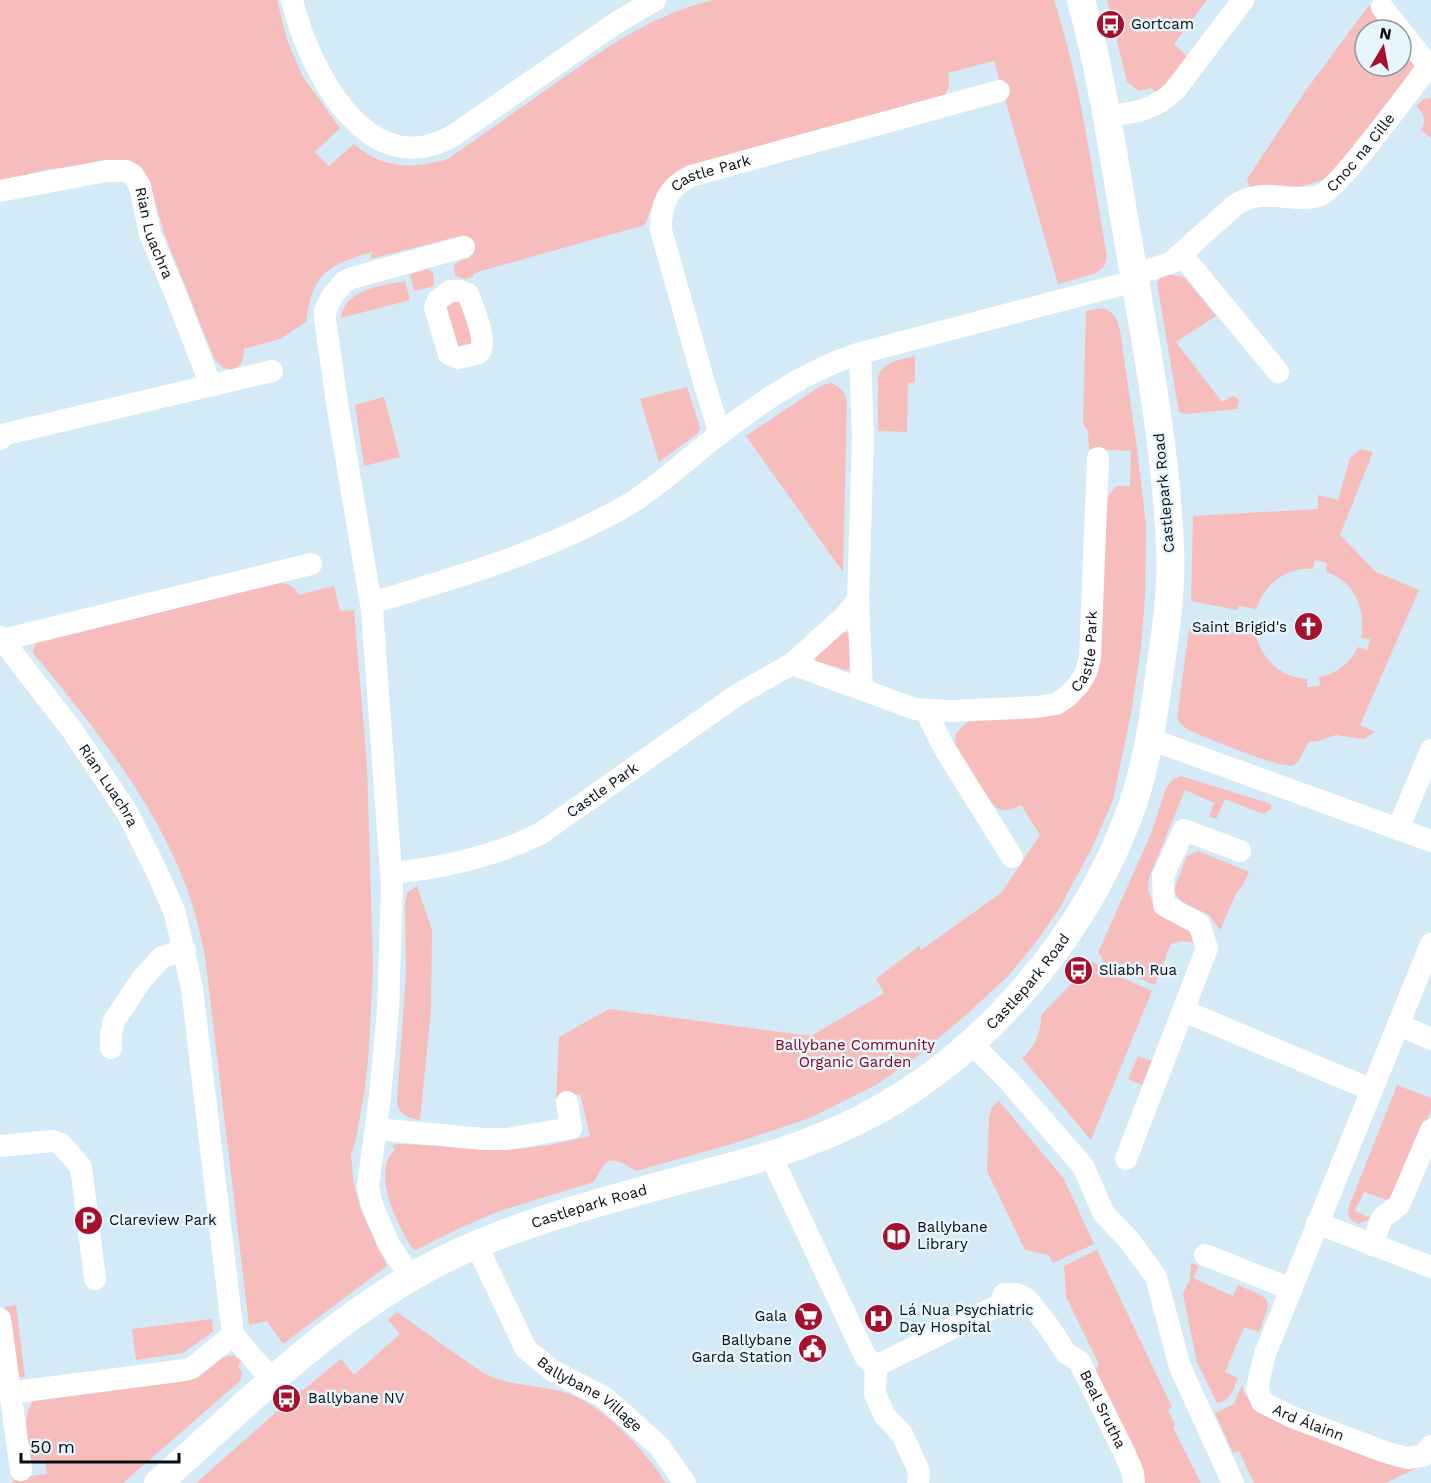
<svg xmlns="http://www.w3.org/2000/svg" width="1431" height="1483" font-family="'Work Sans',sans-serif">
<rect width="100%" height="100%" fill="#d4eaf6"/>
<!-- green -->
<path fill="#f7bdbc" d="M0,0H277L287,40L303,77L340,128L315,152L329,166L354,144C384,170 412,169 448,159C485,133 523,106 560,80C611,45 651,15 713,0H1054C1081,83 1092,171 1107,256L1104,267L1094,274L1058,284L994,61L948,73C951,84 949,90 941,98L677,172C658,185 653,204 645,225L481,271L473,274V277L464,279L456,276C450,263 459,260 470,258L464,235L370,259L372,252C326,266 313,273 306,322L280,339L244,349C244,374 224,376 213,356L164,233L149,181L111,161L45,170L0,181Z
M1107,0H1207L1174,44L1188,57L1167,83L1156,93L1152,88L1139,91L1127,82Z
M1369,5L1390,30H1365V66H1401V43L1414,64L1413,70L1334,172C1311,191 1279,187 1250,189L1247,179L1304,93Z
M1431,98V138L1421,130C1427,120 1424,114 1416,106L1424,99Z
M428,269L433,273L434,284L431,287L414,291L410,274Z
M1167,274L1184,277L1216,316L1176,342L1222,402L1233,396L1239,399L1237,409L1186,414L1179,412L1157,283L1160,278Z
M405,281L410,300L341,318C345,288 382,286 405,281Z
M449,300L463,302L473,342L470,347L457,348L445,303Z
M1102,308C1114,311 1117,319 1120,330L1137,448L1146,526L1145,598L1141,647L1131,714L1113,800L1093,846L1059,909L1037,941L1008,976L966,1015L919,1055L876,1085L810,1118L732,1144L636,1171C611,1155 607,1156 594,1182L497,1212L460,1228L415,1250L411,1247C398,1224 370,1172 395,1150L392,1145L400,1144L519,1149L550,1145L590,1136L580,1094L556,1101L559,1037L609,1009L811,1036L884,993L876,979L919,946L921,950L1002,892L1040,835L1021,805C1010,811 1000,813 991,803L955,744L956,733L968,721L1072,704L1106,499L1116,486H1130L1131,451L1089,449L1088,432L1083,423L1086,311Z
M915,356V382L908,383L907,432L878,431V377C883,361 901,360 915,356Z
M831,383C840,386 845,392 847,402L843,572L746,436L822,385Z
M687,387L700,428L698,433L659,462L640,399Z
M384,397L400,457L364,466L355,405Z
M1361,449L1373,452L1340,535L1376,572L1419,590L1360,725L1375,732L1364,739L1336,735L1318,741L1310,742C1303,748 1302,760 1294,765C1284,771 1203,736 1188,730L1180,723L1177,718L1189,630L1230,628L1231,632L1254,631C1262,658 1277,676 1307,679V687L1320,686L1319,677C1337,674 1350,663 1358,647L1367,650L1370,639L1361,638C1366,609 1355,581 1326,572L1327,563L1315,560L1313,569C1287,566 1264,585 1256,609L1239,606L1237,610L1191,601L1193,516L1318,509V495L1338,500L1350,458Z
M278,583C287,583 295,586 299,595L334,586L340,611L354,610L367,765L373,965L369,1050L364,1094L356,1139L351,1155L354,1186L363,1215L387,1266L283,1344L267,1321L249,1325L205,956C199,930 194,905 184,881C151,796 90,722 33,653V648L36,642Z
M846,632L849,633L850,668L846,670L816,661L815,657L842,633Z
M1181,776L1271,804V809L1263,814L1225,799L1216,819L1209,816L1214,803L1185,790L1149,878L1148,889L1155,910L1164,918L1190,931L1196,943L1181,941L1171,944L1155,985L1108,966L1103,962L1102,957L1098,953L1152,831L1166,788L1173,779Z
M1199,851L1249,872L1243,885L1236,894L1220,930L1209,915L1182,902L1174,892L1175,887L1187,856Z
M417,886L432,930L431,1010L420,1120C407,1118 398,1114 397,1100L406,974L405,903L408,892Z
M1093,962L1105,970L1152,991L1091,1140L1022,1058C1034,1049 1042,1031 1041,1015Z
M1138,1056L1152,1061L1142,1085L1128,1079Z
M1397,1085L1431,1098V1110L1398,1193L1387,1200L1364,1192L1355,1211L1371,1218L1359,1224C1351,1221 1348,1218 1348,1209Z
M999,1101L1064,1179L1094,1244L1053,1263L1049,1255L1025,1250L987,1171L989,1117L992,1107Z
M1097,1250L1172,1407L1168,1410L1175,1425L1173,1428L1201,1483H1145L1093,1374L1099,1364L1066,1297L1064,1266Z
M1191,1263L1199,1266L1193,1278L1233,1296L1238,1285C1273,1300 1273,1297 1259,1332L1244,1327L1225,1372L1238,1378C1233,1390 1231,1401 1217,1403L1197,1362L1183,1294L1190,1279Z
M16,1305L25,1377L14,1378L5,1307Z
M397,1312C416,1325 434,1339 453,1352C466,1360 478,1371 492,1377C514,1385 537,1386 560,1391C600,1401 644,1449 666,1483H196L282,1407L341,1359L354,1375L400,1334L388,1320Z
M212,1319L213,1332L183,1353L136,1360L132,1329Z
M232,1355L242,1361L238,1365L242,1373L240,1381L123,1483H11L18,1478L47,1474L45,1459L31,1461C28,1441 20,1417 34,1400Z
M1242,1385L1244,1392L1251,1403L1431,1461L1386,1483H1254L1239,1451L1233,1453L1215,1413L1234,1404Z"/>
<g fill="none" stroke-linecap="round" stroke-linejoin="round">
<!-- minor -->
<g stroke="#fff" stroke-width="22">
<path d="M292,0C308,68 368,187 454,135L616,23L655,0"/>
<path d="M1382,7L1400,30"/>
<path d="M1401,31L1431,69"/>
<path d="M1107,115C1133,114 1155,110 1175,90L1243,0"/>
<path id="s1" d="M0,191L106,171H126L133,175L140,186L150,234L176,295L211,386"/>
<path d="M1182,255L1278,372"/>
<path id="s2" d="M1133,272L1153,269L1172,262L1234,206C1263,185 1288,204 1319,196C1337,191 1412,87 1429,66"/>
<path d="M450,291H460L468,294C473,307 488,342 479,353L458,358L449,354L435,307L438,300Z"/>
<path d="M860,353L863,436L858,600L862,689"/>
<path id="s3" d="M720,434L703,379L661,230C661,204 667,188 691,176L999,91"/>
<path d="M0,439L6,434L272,371"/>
<path d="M371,603C460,577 551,550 631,503C656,487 680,466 703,447C752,408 806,368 868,351L1135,281"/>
<path id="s4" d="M0,637L72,730L127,812L157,872L175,913L192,988L233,1335L273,1381"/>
<path d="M2,640L311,564"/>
<path d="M792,664L845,616L858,600"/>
<path d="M926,711L943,746L1012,857"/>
<path d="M1150,739L1431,841"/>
<path d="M1398,829L1431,750"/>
<path id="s5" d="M392,873C442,868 494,856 540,834L737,695L792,664L915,709L952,711L1037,707L1056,704L1068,696L1079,684L1086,673L1090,658L1098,458"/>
<path id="s6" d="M1431,944L1265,1354L1257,1388L1262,1402L1292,1417L1385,1452L1407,1458L1423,1456L1431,1446"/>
<path d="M1184,1011L1372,1090"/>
<path d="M1398,1024L1431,1039"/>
<path d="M971,1043L1007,1079L1083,1166L1104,1214L1129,1240L1156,1277L1180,1367L1233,1483"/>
<path d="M111,1048V1034L114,1021L141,980L162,957L185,950"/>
<path d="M376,1129L484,1139H508L571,1128L567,1102"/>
<path d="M0,1146L53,1141L61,1144L81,1167L95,1279"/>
<path d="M771,1156L865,1356L876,1366"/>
<path d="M1126,1159L1207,948L1199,924L1164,905L1163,876L1184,830L1240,851"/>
<path d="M1317,1223L1431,1267"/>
<path id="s7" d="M476,1244L526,1349L553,1371L604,1397L659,1446L685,1483"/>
<path d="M1372,1245L1382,1218L1399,1205L1431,1130"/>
<path d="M1205,1255L1291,1289"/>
<path d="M411,1278L388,1243L371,1202L368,1186L380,1096L388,1011L392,886L372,610L338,409L325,319V311L333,295L344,282L352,278L464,247"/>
<path d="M0,1319L21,1470"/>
<path id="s8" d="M876,1366L1001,1304L1004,1294H1017L1027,1299L1049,1327L1066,1353L1079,1361L1125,1454L1133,1473L1134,1483"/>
<path d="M876,1366L875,1394L885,1416L902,1434L919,1471L918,1483"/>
<path d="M9,1393L185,1370L192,1368L233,1335"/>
</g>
<!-- tertiary -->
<path stroke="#fff" stroke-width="28" id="s9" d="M158,1483C255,1397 356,1293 478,1244C545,1216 614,1198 684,1179C745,1163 801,1149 859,1120C978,1060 1079,945 1127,820C1146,772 1153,721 1160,670C1166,630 1172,588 1170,547C1166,449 1147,349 1130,252C1115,168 1104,83 1081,0"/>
</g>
<!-- icons -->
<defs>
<symbol id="bus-disc" viewBox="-11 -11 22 22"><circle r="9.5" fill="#a70f2d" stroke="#e8f5fd"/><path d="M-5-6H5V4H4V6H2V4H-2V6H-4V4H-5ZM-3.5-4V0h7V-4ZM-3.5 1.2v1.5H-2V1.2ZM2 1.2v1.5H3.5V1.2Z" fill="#fff"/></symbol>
<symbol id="church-disc" viewBox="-11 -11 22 22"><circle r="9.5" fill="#a70f2d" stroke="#e8f5fd"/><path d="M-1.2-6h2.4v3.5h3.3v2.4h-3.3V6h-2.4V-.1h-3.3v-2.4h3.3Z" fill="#fff"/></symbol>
<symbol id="parking-disc" viewBox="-11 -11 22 22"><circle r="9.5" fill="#a70f2d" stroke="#e8f5fd"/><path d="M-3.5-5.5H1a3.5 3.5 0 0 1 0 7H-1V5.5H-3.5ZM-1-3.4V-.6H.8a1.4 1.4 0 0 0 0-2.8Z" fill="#fff"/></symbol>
<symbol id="library-disc" viewBox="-11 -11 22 22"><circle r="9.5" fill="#a70f2d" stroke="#e8f5fd"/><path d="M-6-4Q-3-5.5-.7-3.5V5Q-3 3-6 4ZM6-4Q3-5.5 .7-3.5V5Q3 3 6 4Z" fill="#fff"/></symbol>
<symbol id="supermarket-disc" viewBox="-11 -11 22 22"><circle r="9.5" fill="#a70f2d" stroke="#e8f5fd"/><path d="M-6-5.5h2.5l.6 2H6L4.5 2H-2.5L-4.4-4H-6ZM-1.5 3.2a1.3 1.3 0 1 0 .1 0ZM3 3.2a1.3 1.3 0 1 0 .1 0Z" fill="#fff"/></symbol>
<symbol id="hospital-disc" viewBox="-11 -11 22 22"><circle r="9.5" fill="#a70f2d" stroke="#e8f5fd"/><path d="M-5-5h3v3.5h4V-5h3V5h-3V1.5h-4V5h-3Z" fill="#fff"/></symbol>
<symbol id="civic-disc" viewBox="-11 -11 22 22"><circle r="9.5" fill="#a70f2d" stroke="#e8f5fd"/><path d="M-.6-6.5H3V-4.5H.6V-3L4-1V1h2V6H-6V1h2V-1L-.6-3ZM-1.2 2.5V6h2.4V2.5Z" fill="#fff"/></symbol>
</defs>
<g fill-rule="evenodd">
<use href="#bus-disc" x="1094" y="8" width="33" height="33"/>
<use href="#church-disc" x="1292" y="610" width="33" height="33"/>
<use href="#bus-disc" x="1062" y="954" width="33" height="33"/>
<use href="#parking-disc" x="72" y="1204" width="33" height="33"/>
<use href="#library-disc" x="880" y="1220" width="33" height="33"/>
<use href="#supermarket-disc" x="792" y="1300" width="33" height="33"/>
<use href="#hospital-disc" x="862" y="1302" width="33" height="33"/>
<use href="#civic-disc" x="796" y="1332" width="33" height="33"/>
<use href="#bus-disc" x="270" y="1382" width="33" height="33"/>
</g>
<g text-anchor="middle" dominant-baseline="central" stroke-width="5" stroke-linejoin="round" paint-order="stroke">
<!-- poi labels -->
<g font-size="15" fill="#060d11" stroke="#e8f5fd" text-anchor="start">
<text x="1131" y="24">Gortcam</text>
<text x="1287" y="627" text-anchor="end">Saint Brigid's</text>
<text x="1099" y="970">Sliabh Rua</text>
<text x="109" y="1220">Clareview Park</text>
<text x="917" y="1227">Ballybane<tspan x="917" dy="17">Library</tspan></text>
<text x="899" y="1310">Lá Nua Psychiatric<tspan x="899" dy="17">Day Hospital</tspan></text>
<text x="787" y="1316" text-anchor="end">Gala</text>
<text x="792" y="1340" text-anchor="end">Ballybane<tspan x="792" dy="17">Garda Station</tspan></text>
<text x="308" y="1398">Ballybane NV</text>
</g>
<!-- street labels -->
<g font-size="15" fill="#060d11" stroke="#e8f5fd">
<text stroke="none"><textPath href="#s2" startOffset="272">Cnoc na Cille</textPath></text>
<text stroke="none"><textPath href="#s3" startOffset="298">Castle Park</textPath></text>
<text stroke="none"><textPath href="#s1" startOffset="198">Rian Luachra</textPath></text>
<text transform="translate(1164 493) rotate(-95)">Castlepark Road</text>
<text stroke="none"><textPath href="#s5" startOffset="795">Castle Park</textPath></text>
<text stroke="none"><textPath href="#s4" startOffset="184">Rian Luachra</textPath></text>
<text stroke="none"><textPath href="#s5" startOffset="230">Castle Park</textPath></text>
<text stroke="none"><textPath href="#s9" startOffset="1023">Castlepark Road</textPath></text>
<text stroke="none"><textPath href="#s9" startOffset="519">Castlepark Road</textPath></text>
<text stroke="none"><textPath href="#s7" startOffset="195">Ballybane Village</textPath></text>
<text stroke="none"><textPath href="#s8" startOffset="310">Beal Srutha</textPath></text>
<text stroke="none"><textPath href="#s6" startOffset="543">Ard Álainn</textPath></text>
</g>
<!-- park labels -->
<g font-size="15" fill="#850721" stroke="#e8f5fd">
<text x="855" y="1045">Ballybane Community<tspan x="855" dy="17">Organic Garden</tspan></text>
</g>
</g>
<!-- north arrow -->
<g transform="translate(1383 48) rotate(10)"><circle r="28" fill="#e8f5fd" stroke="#8e989f" stroke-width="1.5"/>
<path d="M0-4.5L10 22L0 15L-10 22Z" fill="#a70f2d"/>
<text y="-9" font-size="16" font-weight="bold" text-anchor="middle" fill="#060d11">N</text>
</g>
<!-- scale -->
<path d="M21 1453v9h158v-9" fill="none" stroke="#060d11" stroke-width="3"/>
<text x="30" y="1453" font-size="18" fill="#060d11" stroke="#e8f5fd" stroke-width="4.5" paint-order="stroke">50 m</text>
</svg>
